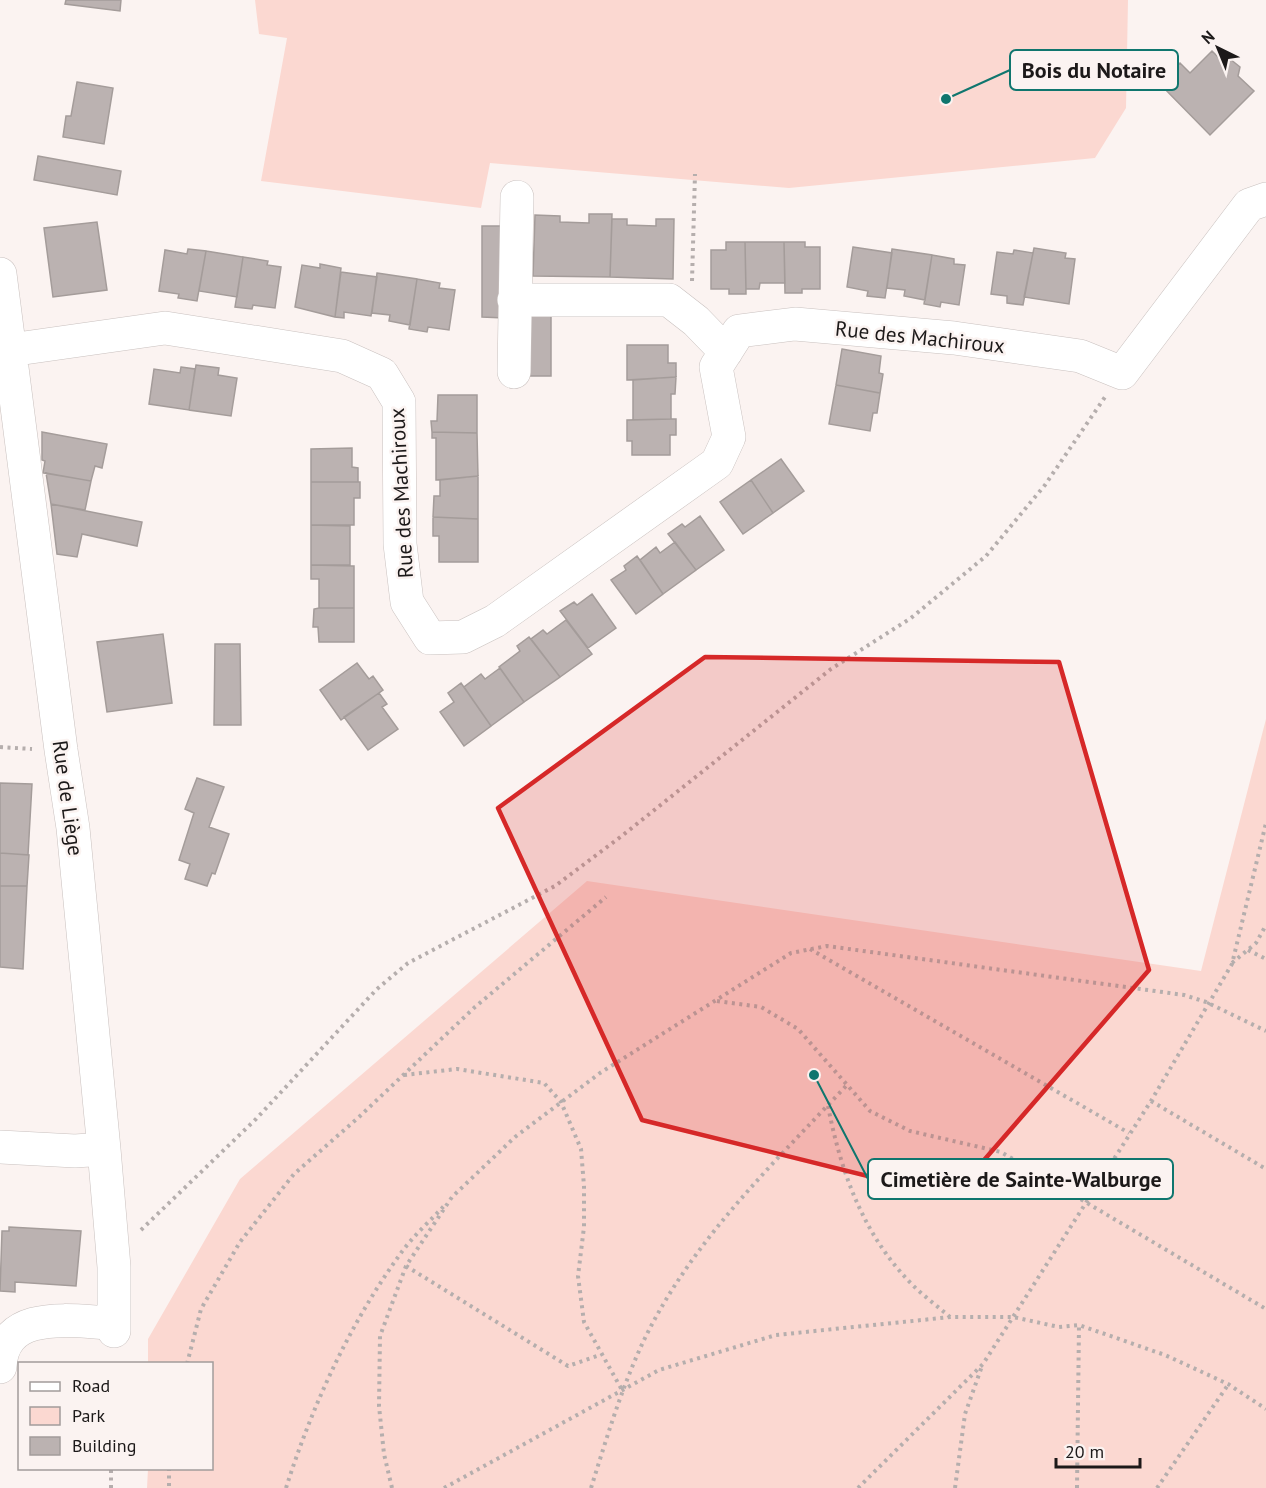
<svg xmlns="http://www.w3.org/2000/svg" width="1266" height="1488" font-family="'PT Sans',sans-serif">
<rect width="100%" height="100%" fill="#fbf3f1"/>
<!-- green -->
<path fill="#fbd8d1" d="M255,0H1128L1126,108L1095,158L789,188L490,163L481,208L261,181L287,38L259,34Z
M1266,719V1488H147L148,1469L212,1468V1364L148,1363V1339L240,1179L587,881L1201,971Z"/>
<!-- building -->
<path fill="#bbb2b1" stroke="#a49c9a" stroke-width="1.5" d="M66,0H121L120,11L65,4Z
M1212,51L1222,61L1230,59L1240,67L1238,76L1254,91L1210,135L1159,83L1180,63L1190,73Z
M77,82L113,88L104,144L63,137L66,116H71Z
M38,156L121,171L117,195L34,180Z
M589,214H612L610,277L533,276L535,215L560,216V222L589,223Z
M612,219H627V225L656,226V219H674L673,279L610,277Z
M97,222L107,290L53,297L44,228Z
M482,226H504V318L482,317Z
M726,242H745L746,294H729V289H711V250H726Z
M745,242H784L785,283H760L759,289H746Z
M784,242H805V247H820V289H802V293H785Z
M853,247L892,253L885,298L867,296L868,291L847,287Z
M1034,248L1066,253L1065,258L1075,259L1069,304L1024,297Z
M188,249L206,251L197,301L178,298L179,294L159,291L165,250L187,254Z
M892,249L932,255L925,300L904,296L905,290L887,288Z
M1014,250L1033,253L1023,305L1007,303V296L991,294L997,252L1013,254Z
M206,251L243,257L237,297L199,291Z
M932,255L954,259V264L965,265L959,305L941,302L940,307L924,304Z
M243,257L268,261L267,265L281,267L275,308L253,305L252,309L235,307Z
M320,264L341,268L335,317L295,307L302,265L320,268Z
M341,272L377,277L371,316L344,312V318L335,317Z
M377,273L417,279L410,325L389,321L390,315L372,313Z
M417,279L440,283L439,288L455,290L449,330L428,327L427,332L409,329Z
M526,315H551V376H526Z
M627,345H668V363H676V377L627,380Z
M842,349L881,356L879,373L883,374L880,393L836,385Z
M196,365L219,368L218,375L237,378L231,416L189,410Z
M181,367L195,369L189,410L149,404L154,369L180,373Z
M676,377L675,394H671V419L633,420V380Z
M836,385L880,393L877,413H873L870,431L829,424Z
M438,395H477V433L432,432L431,421H437Z
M671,419H676V435H670V455H632V441H627V420Z
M42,432L107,444L102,468L95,466L91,481L43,473L45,461L42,460Z
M432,432L477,433L478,476L436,480V438H432Z
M352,448V467L358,468V482H311V449Z
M781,459L804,491L773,513L751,480Z
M46,473L91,481L85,510L51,504Z
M478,476V519L433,517L434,496H440V480Z
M751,480L773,513L743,534L720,502Z
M311,482H360V498H354V525H311Z
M51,504L142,522L137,546L82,534L77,557L57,554Z
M700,516L724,550L696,570L668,534L682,524L685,527Z
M433,517L478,519V562H439V536H433Z
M311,525L350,526V565H311Z
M675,542L696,570L663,594L640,560L656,547L660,553Z
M637,556L663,594L636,614L611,580L626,570L624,566Z
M311,565L354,566V608H319V579H311Z
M592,594L616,628L588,648L560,611L574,602L577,605Z
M319,608H354V642H319L318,627H313L314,609Z
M566,620L592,654L560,677L531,639L543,630L547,634Z
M163,634L172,703L107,712L97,642Z
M529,637L560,677L524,702L499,667L520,651L517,646Z
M215,644H240L241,725H214Z
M357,663L369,679L373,676L383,690L341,720L320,690Z
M500,668L524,702L491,726L464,687L481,674L485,679Z
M461,683L491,726L464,746L440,712L454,702L448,693Z
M379,693L387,704L382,707L398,729L368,750L344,717Z
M197,778L224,787L209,827L229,834L215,874L212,873L207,886L185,879L190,864L179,860L194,813L185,809Z
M0,783L32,784L28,855L0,853Z
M0,853L29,855L27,886H0Z
M0,886H27L23,969L0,967Z
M9,1227L81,1231L76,1286L15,1282V1292L0,1291L2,1231H9Z"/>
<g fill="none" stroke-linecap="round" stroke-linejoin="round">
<defs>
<path id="minor" d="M0,274L61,750L73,828L104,1149L114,1267V1331
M514,300H669L696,321L726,352
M10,350L165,328L342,356L382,374L399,402L400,544L407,602L430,638L463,637L495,621L717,463L729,437L716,367L739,331L795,324L954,338L1080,356L1122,373L1249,205L1266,199
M514,372L517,197
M0,1147L75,1151L104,1149
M0,1367C3,1307 74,1322 114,1323"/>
</defs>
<!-- minor casing -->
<use href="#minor" stroke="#c9c1bf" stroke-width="34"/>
<!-- path -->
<path stroke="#b5aead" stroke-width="4" stroke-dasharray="3 4.5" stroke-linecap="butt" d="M692,281L695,174
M0,747L32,749
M810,949L1129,1133
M1248,950L1266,959
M1232,963L1256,943L1266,925
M717,1001L761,1007L798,1029L870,1111L910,1131L1001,1152L1266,1309
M404,1075L457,1069L544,1083L561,1102L581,1149L584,1186V1227L578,1276L584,1322L622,1390
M1151,1101L1266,1169
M828,1106C840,1168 861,1229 905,1277C918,1292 935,1304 950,1317
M141,1230L256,1119L377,989L408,963L555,886L623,835L831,669L911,618L986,556L1045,485L1105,397
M406,1266L568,1366L600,1355
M187,1364L201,1309L240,1242L294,1174L359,1117L475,1007L606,897
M169,1468V1488
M111,1488V1468
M286,1488C312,1406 350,1323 401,1253C413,1236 430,1221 444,1206
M392,1488L384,1454L379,1406L380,1336L406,1266L452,1197L515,1137L600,1073L791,953L827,946L1184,995L1206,1002L1266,1031
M444,1488L659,1370L776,1335L951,1317H1013L1059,1327L1079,1325L1165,1355L1228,1384L1266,1409
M591,1488C607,1437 622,1386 645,1338C693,1240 772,1165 846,1086
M858,1488L983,1364L1151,1101L1232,964L1266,823
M955,1488L965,1414L982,1366
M1077,1488L1079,1325
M1157,1488L1228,1385"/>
<!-- minor -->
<use href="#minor" stroke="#fff" stroke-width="33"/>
</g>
<!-- marked area -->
<path fill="#d62828" fill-opacity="0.2" stroke="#d62828" stroke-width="4.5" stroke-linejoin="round" d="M705,657L1059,662L1149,970L952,1197L642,1120L498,808Z"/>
<g text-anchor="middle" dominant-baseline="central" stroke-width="5" stroke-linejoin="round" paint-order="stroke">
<!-- street labels -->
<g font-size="21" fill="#1c1919" stroke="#fbf3f1">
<text transform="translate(920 337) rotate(6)">Rue des Machiroux</text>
<text transform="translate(401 493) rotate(-93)">Rue des Machiroux</text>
<text transform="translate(68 798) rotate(82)">Rue de Liège</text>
</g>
</g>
<!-- callouts -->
<path fill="none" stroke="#0f766e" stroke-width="2" d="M946 99L1010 70M814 1075L868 1179"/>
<g fill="#0f766e" stroke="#fbf3f1" stroke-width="2">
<circle cx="946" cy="99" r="6"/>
<circle cx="814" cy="1075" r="6"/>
</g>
<g fill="#fbf3f1" stroke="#0f766e" stroke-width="2">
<rect x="1010" y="50" width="168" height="40" rx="6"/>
<rect x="868" y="1159" width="305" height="40" rx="6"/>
</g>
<g font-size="22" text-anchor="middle" font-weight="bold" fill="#1c1919">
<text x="1094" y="78">Bois du Notaire</text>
<text x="1021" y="1187">Cimetière de Sainte-Walburge</text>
</g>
<!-- legend -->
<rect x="18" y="1362" width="195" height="108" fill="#fbf3f1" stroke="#a29c9b" stroke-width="1.5"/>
<rect x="30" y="1382" width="30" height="9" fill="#ffffff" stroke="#a29c9b" stroke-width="1.5"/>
<text x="72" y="1392" font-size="18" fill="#1c1919">Road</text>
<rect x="30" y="1407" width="30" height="18" fill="#fbd8d1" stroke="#a29c9b" stroke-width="1.5"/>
<text x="72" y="1422" font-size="18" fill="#1c1919">Park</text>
<rect x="30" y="1437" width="30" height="18" fill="#bbb2b1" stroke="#a29c9b" stroke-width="1.5"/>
<text x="72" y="1452" font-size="18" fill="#1c1919">Building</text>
<!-- north arrow -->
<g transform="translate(1218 48) rotate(317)" stroke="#fbf3f1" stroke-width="4.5" paint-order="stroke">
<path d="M0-4.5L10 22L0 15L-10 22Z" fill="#1c1919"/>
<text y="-9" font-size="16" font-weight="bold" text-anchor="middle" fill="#1c1919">N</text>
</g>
<!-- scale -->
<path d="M1056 1458v9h84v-9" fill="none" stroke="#1c1919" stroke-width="3"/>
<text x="1065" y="1458" font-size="18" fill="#1c1919" stroke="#fbf3f1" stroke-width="4.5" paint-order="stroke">20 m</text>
</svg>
